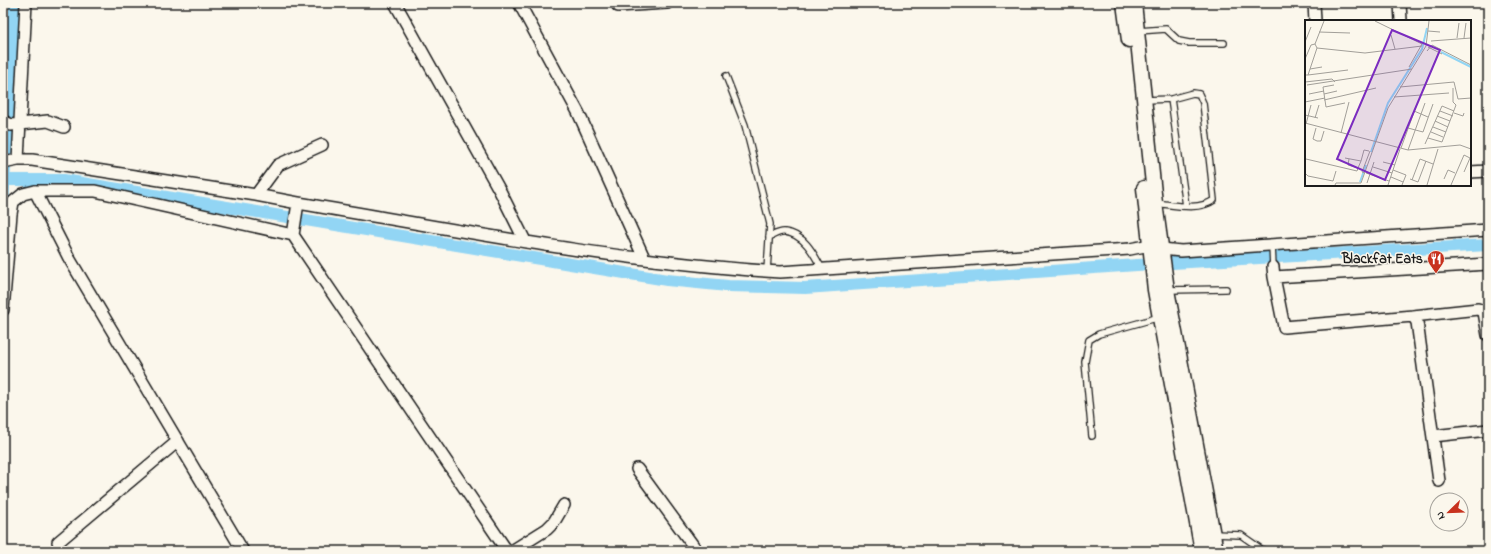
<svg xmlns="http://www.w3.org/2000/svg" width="1491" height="554" font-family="'Indie Flower',sans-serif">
<rect width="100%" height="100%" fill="#fbf7ec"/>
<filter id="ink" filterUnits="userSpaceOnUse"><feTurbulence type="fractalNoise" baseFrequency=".025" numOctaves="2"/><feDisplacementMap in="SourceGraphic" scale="8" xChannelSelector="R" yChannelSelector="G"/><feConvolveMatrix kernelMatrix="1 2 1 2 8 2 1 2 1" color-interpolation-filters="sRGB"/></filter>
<g filter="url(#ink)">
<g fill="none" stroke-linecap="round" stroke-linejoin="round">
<!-- canal -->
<path stroke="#92d5f4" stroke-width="12" d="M3,180H64L667,280L728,286L805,288L1137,265L1488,245
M3,204L14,3"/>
<defs>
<path id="service" d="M1138,31L1166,29L1179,41L1189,43H1224
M726,76L745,125L770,224L767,271
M1171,99L1186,206
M1145,100L1171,99L1193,93L1199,94L1203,103L1214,200C1199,211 1174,205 1156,203
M769,237C774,235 780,231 785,232C804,234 814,254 822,269
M1272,245L1273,267
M1168,290L1226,289
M1092,436L1085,362L1089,340L1099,334L1160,317
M1213,534L1241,535L1264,551"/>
<path id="minor" d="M395,3L500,191L525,241
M519,3L578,112L644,258
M1314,3L1315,21
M1400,3L1401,21
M618,6L667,3
M3,121L11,125L48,121L64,127
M18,160L26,3
M3,163L18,160H32L256,195L298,203C458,230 618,262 780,272L1130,249L1150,245
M1470,172L1488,171
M35,191L69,258L243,551
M256,195L278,165L322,145
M298,203L293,235L507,551
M1162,249L1181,251L1488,230
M1273,267L1274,277L1488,264
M1274,277L1284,327L1413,316L1417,322L1439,481
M3,310L11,214L13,202L23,194L35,191H95L293,235
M1413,316L1478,309L1484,312L1488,335
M1433,436L1488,430
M637,469L697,551
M58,542L178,441
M512,551L547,529L554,522L564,505"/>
<path id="tertiary" d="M1124,3L1129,40
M1134,3L1155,203L1167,290L1216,551
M1144,188L1155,290L1202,551"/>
</defs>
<!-- service casing -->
<use href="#service" stroke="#1c1c1c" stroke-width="8"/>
<!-- minor casing -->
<use href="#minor" stroke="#1c1c1c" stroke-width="14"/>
<!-- tertiary casing -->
<use href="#tertiary" stroke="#1c1c1c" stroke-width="17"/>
<!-- service -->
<use href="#service" stroke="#fbf7ec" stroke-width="5.5"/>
<!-- minor -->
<use href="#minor" stroke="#fbf7ec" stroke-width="11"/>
<!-- tertiary -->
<use href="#tertiary" stroke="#fbf7ec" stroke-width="14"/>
</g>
</g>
<!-- icons -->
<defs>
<symbol id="restaurant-pin" viewBox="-11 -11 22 30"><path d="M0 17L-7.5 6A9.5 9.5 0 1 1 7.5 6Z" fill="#c8321e" stroke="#fbf7ec"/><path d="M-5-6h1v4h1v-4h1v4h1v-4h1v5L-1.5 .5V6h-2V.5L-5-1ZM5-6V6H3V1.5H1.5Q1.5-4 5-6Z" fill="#fff"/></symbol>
</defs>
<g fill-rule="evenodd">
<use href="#restaurant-pin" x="1426" y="249" width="20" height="27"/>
</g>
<g text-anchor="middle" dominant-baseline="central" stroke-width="3" stroke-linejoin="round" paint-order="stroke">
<!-- poi labels -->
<g font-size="14" font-weight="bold" fill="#1c1c1c" stroke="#fbf7ec" text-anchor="end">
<text x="1423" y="259">Blackfat Eats</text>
</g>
</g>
<!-- overview -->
<g transform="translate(1305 20)">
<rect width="166" height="166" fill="#fbf7ec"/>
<path fill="none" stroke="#92d5f4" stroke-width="2" d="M136,32L166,47M66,132L83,83L117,29L122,8M55,162L61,145"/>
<path fill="none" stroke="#a29f99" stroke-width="1" d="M70,1L117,24L104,47M123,11L135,12M14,12L45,13M86,15L90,29M152,18L154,3M159,18L161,3M126,21L166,18M0,22L6,7M123,27L137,34M12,28L60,33L117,26M122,31L127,25L166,45M0,39L6,25L10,24L19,1M5,49L17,47M0,55H3L12,28L10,24M3,55L43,50M0,62L27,59L30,62M2,65L107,49M29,65L18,67L21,87L40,83M95,67L149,62L153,79L166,78M4,74L19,71M19,74L32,71M89,77L144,73M19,80L71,68M0,82L20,78M109,91L123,97M135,91L148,96M149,93L158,96L159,93M0,95L13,98M132,96L145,101M10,98L14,85M130,101L143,107M0,103L103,130L155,125L166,129M1,104L6,85M128,107L141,112M11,108L8,119L12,121H16L19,111M103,108L118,112L128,84M126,112L138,117M36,113L44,82M123,118L137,122L151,85L148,82V68M120,124L137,86L149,91M96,128L112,84M103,130L120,83M40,138L56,141L59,130L64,131M1,139L52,151L53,148M44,139L43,145L53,148L56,141M78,142L90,145M68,147L87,153M88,150L101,155L97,165M0,153L3,156L28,161L31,151M60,153L57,152L65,131M61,153L84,161M86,157L98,162M105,159L113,162L121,141M139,159L143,150L150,153M107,160L115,139L128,144M62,163L69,142M30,165L31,163H56L83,88L121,26L124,1M83,165L95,129M122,165L133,129M146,165L159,135L165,138L159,152"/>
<path fill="#7b2cbf" fill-opacity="0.15" stroke="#7b2cbf" stroke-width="2" d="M87,10L135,30L80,160L32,139Z"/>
<rect width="166" height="166" fill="none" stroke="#1c1c1c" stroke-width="2"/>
</g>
<!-- margin -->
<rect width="1491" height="554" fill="none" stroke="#fbf7ec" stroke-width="16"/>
<rect x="8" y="8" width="1475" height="538" fill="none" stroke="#1c1c1c" stroke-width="1.5" filter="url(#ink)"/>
<!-- north arrow -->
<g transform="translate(1449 512) rotate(247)"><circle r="19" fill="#fbf7ec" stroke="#a29f99"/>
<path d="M0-3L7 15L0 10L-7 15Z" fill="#c8321e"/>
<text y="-6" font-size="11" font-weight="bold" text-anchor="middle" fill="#1c1c1c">N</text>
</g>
</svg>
